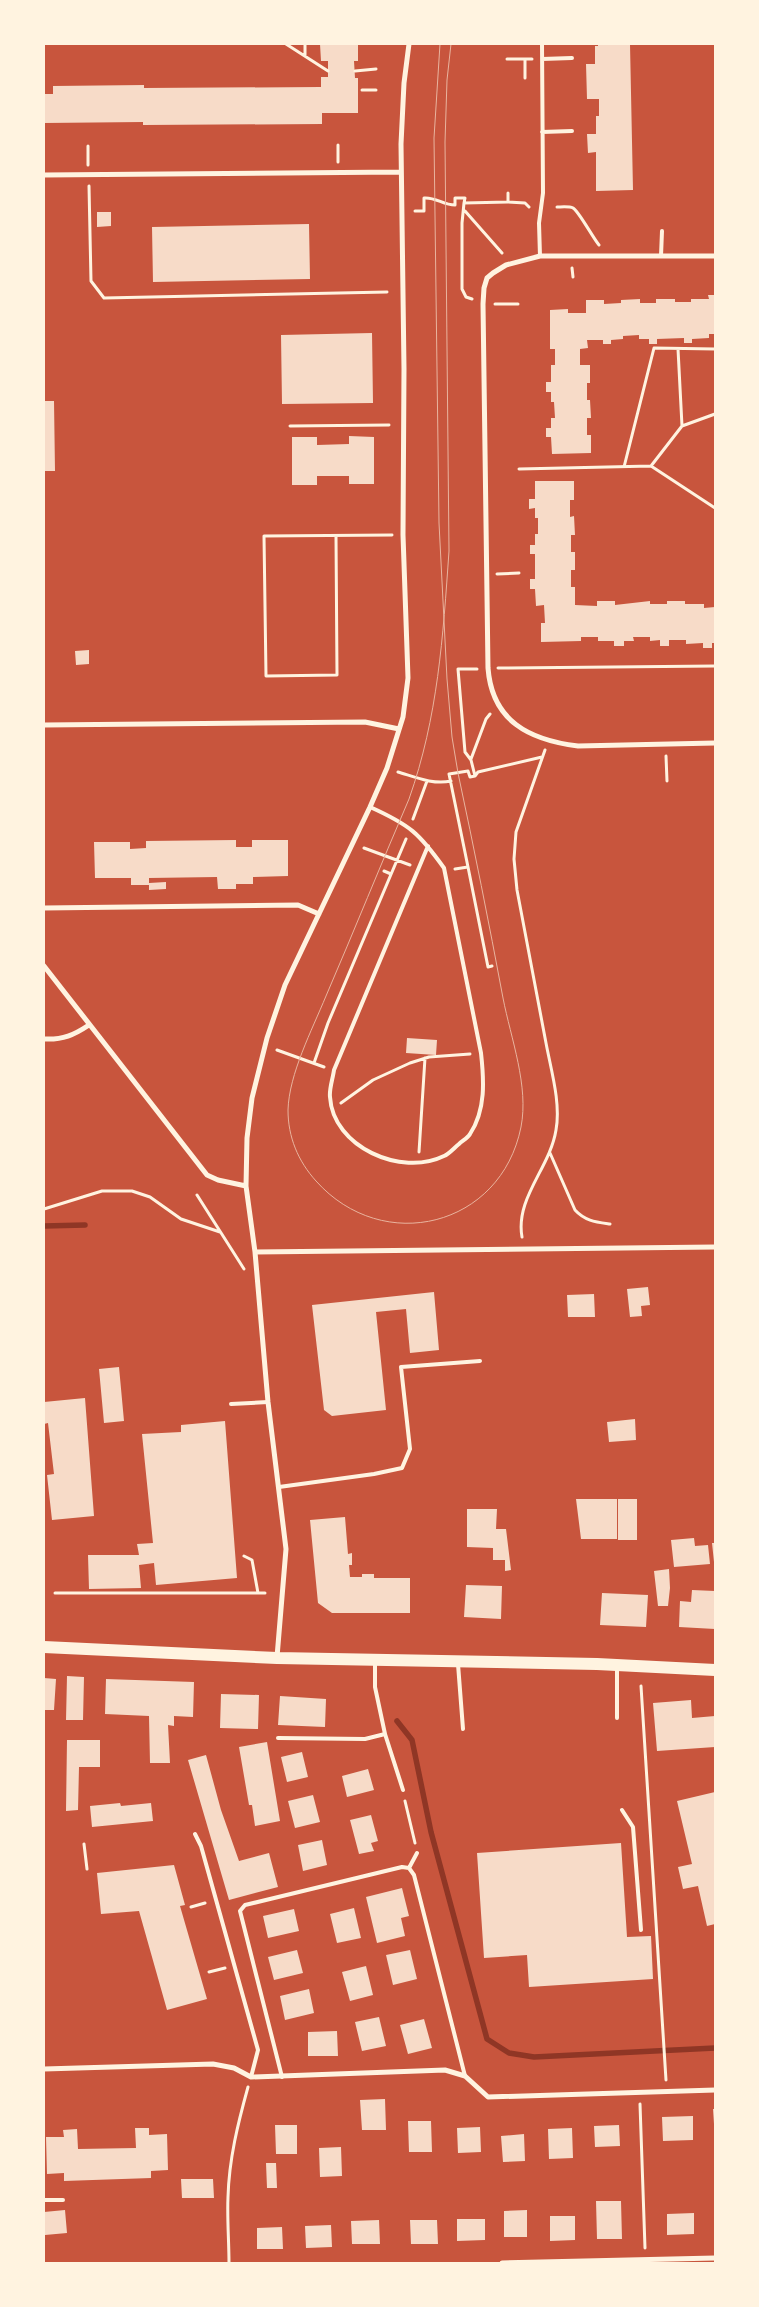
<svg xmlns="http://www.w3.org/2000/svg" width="759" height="2307" font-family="Quicksand,sans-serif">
<rect width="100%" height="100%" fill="#c8553d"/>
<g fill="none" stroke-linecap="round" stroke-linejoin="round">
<!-- stream -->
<path stroke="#8f3625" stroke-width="5.5" d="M44,1226L85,1225
M397,1721L412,1740L431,1832L487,2039L509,2053L534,2057L715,2048"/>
</g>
<!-- building -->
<path fill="#f7dbc8" d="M320,44H358V61H354L355,78H358V113H322V124L143,125V122L44,123V94H53V86L144,85V88L321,87V77H328V61H321Z
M598,44H630L633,190L596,191V152L588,153L587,134H596V116H599V99H587L586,64H595V46H598Z
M97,212H111V226L97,227Z
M309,224L310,279L153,282L152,227Z
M708,295H715V334H709V338L692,339V343H684V338L657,339V344H649V339H639V335L623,336V339L611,340V344H603V340H587L588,348L580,349V365H590V383H587V400H590L591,418H587V435H591V453L552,454L551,437H546V428H551V418H555L554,402H551V392H546V382H551V365H555V349H550V310L568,309V313H586V300H604V304L621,303V300L640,299V303H656V299H675V302H691V299H709Z
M372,333L373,403L282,404L281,335Z
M44,401H54L55,471H44Z
M349,436L374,437V484H349V476H317V485H292V437H317V445L349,444Z
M535,481H574V500H570V517L574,516L575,535H571V552H575V570H571V587H575V605L597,606V601H615V605L650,601V604H667V601H685V604H704V608L715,607V643H712V648H703V643L686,644V640H669V646H660V640L650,641V637H633L634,641H624V646H614V641H598V637H581V641L541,642V623H545L544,605L536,606L535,589H530V579H535V554H530V545H535V534H538V518H535V508L529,509V499H535Z
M89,650V664L76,665L75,651Z
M236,840V847H252V840H288V876L253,877V884H236V889H218L217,877L149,878V883L166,882V889L149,890V885H131V878H95L94,842H130V849L146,848V841Z
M407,1038L437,1040L436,1055L406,1053Z
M648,1287L650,1305L641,1306L642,1316L630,1317L627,1289Z
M434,1292L439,1350L410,1353L406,1309L376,1312L386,1410L332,1416L324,1410L312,1305Z
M594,1294L595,1317H568L567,1295Z
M119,1367L124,1421L104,1423L99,1369Z
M85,1398L94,1516L52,1520L47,1475L54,1474L48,1423L44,1424V1402Z
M635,1419L636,1440L609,1442L607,1422Z
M225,1421L237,1578L156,1585L154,1563L139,1565L141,1588L89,1589L88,1555H139L137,1544L153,1543L142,1434L181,1432V1425Z
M576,1499H617V1539H581Z
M618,1499H637V1540H618Z
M467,1509H497L496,1529H506L511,1570L505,1571V1560H493V1548L467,1547Z
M345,1517L348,1554L352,1553V1565H349L350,1577H362V1574H374V1578H410V1613H332L318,1603L310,1520Z
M694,1538L695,1546L708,1545L710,1564L674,1567L671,1540Z
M712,1543H715V1562H714Z
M669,1569L670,1588L668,1606H658L654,1571Z
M466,1585L502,1586L501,1619L464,1617Z
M692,1590L715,1591V1629L679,1627L680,1601L691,1602Z
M602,1593L648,1595L646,1627L600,1625Z
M67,1676L84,1677L83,1720H66Z
M44,1678L56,1679L54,1710H44Z
M106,1679L194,1682L193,1717L174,1716V1726L168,1725L170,1763H150L149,1716L105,1714Z
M221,1694L259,1695L258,1729L220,1728Z
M280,1696L326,1699L325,1727L278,1725Z
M691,1700L692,1718L715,1716V1747L657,1751L653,1703Z
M67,1740H100V1767H79L78,1810L66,1811Z
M267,1742L280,1821L255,1826L252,1805H249L239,1747Z
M302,1752L308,1777L287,1782L281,1757Z
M206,1755L221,1810L239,1861L269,1853L278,1887L229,1900L188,1760Z
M368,1769L374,1790L347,1797L342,1776Z
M715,1792V1924L707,1926L698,1886L683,1889L678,1867L692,1864L677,1801Z
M313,1795L320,1822L295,1828L288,1801Z
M120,1803L121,1806L151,1803L153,1821L92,1827L90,1806Z
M371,1815L378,1841L371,1843L374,1851L359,1854L350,1820Z
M322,1840L327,1865L303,1871L298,1845Z
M621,1843L627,1937L651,1936L653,1979L529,1987L527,1955L484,1958L477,1853Z
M174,1865L185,1905L180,1906L207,1999L167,2010L139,1911L101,1914L97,1873Z
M402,1888L409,1916L401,1918L405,1936L377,1943L366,1897Z
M354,1908L361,1938L337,1943L330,1914Z
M294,1909L299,1931L268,1938L263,1916Z
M297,1950L303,1973L274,1980L268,1957Z
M410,1950L417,1979L393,1985L386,1955Z
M366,1966L373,1995L350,2001L342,1972Z
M309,1989L314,2013L285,2020L280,1996Z
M379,2017L386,2046L362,2051L355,2022Z
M424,2019L432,2048L408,2054L400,2025Z
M337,2031L338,2056H308V2032Z
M385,2099L386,2130H362L360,2100Z
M713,2109H715V2124H714Z
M693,2116V2140L663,2141L662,2117Z
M408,2121H431L432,2152H409Z
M275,2125H297V2154H276Z
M619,2125L620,2146L595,2147L594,2126Z
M480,2127L481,2152L458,2153L457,2128Z
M135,2128H149V2135L167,2134L168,2170L151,2171V2178L64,2181V2173L47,2174L46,2137H64L63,2130L77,2129L78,2149L136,2148Z
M572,2128L573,2158L549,2159L548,2129Z
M524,2134L525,2161L503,2162L501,2136Z
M341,2147L342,2176L320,2177L319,2148Z
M266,2163H276L277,2188H267Z
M181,2179H213L214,2198H182Z
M596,2201H621L622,2239H597Z
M65,2210L67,2233L45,2235L44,2212Z
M527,2210V2237H504V2211Z
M694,2213V2234L667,2235V2214Z
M550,2216H575V2240L550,2241Z
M457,2219H485V2240L457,2241Z
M379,2220L380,2244H352L351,2221Z
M410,2220H437L438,2244H411Z
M331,2225L332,2247L306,2248L305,2226Z
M282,2227L283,2249H257V2228Z"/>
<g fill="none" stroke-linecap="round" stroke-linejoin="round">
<!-- path -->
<path stroke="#fff3e0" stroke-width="3" d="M286,44L328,71
M305,44V56
M507,59H532
M525,59V78
M355,71L376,69
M362,90H376
M338,145V162
M88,165V146
M89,186L91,281L104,298L387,292
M508,202L525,203L529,207
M464,203L462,223V289L466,297L472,299
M557,207C561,207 569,206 573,208C578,210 593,238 599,245
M415,211H424V198C436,197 443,205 455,205V198H465L464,203L508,202V193
M465,211L502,253
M572,268L573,277
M495,304H518
M678,349L682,426
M290,426L389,425
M651,466L682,426L715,414
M624,467L654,348L715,349
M519,469L651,466L715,508
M336,536L337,675L266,676L264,536L392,535
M497,574L519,573
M498,668L715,666
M666,756L667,781
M471,759L486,719L490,714
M398,772C415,777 433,785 451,781
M475,776L471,760L465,752L458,669H477
M413,819L427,781
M364,848L410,865
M468,867L488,967L492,966
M455,869L468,867L449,774L468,771L470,777L475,776L478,772L542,757
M384,871L391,874
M277,1050L324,1067
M314,1063L328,1023L406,839
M341,1103L373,1080L410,1063L429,1057L470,1054
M419,1152L425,1058
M550,1153L575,1210C585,1221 596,1222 610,1224
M197,1195L244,1269
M44,1209L102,1191H132L150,1197L181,1219L220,1232
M522,1237C515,1198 550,1168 556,1130C561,1103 551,1070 546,1043C536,992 527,941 517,890L514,859L516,832L545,750
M244,1556L252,1560L258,1593
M55,1593H265
M641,1686L666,2080
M405,1801L415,1843
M84,1844L87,1869
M191,1907L205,1903
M209,1972L225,1968
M640,2104L645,2248
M229,2263C229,2241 227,2219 228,2197C229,2159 238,2123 248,2087"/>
<!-- service -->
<path stroke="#fff3e0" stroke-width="4" d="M542,59L572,58
M542,132L572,131
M540,256L539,223L543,193L542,44
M661,256L662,231
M370,807C410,825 419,833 444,868L481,1053C484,1080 486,1110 470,1134C468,1138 462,1141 459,1144C454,1148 449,1154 444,1156C401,1177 333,1147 330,1097C329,1089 333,1078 334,1070L428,846
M231,1404L268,1402
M279,1487L374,1474L402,1468L410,1449L401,1367L480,1361
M458,1664L463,1729
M617,1718V1668
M385,1734L403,1790
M278,1738L365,1739L385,1734L375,1687V1663
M622,1810L633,1827L641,1930
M195,1834L201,1846L258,2050L251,2077
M409,1868L417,1853
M282,2077L240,1911L245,1905L402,1867L409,1868L414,1875L465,2076
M44,2200H63"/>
<!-- minor -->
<path stroke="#fff3e0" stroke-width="5" d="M44,175L401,172
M715,256H540L506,265L493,273L487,278L484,288L483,304L488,668C492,721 529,740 578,746L715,743
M44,725L365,722L399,729
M44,908L298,905L319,914
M44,966L207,1175L218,1180L246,1186
M44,1039C63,1040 74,1035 89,1025
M255,1252L715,1247
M277,1657L286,1549L268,1402L255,1252L246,1186L247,1138L252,1098L267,1038L285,985L370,807L387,768L403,717L408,678L403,535L404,369L401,144L404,83L409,44
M44,2069L213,2064L234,2068L251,2077L445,2070L465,2076L488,2097L715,2090
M502,2263L715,2258"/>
<!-- primary -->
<path stroke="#fff3e0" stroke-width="12" d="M44,1647L277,1658L597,1664L715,1670"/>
<!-- tram -->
<path stroke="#e9b49f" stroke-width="1" d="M440,44L434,138L439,523L447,679L452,737L458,773C474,848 489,923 503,998C511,1039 529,1086 521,1127C501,1227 383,1256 316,1181C298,1161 288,1137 288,1110C289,1074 312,1030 326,996C354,931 381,864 409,799C438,717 443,637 449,551L445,142L447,80L451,44"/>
</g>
<!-- border -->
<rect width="759" height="2307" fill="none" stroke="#fff3e0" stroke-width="90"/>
</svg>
